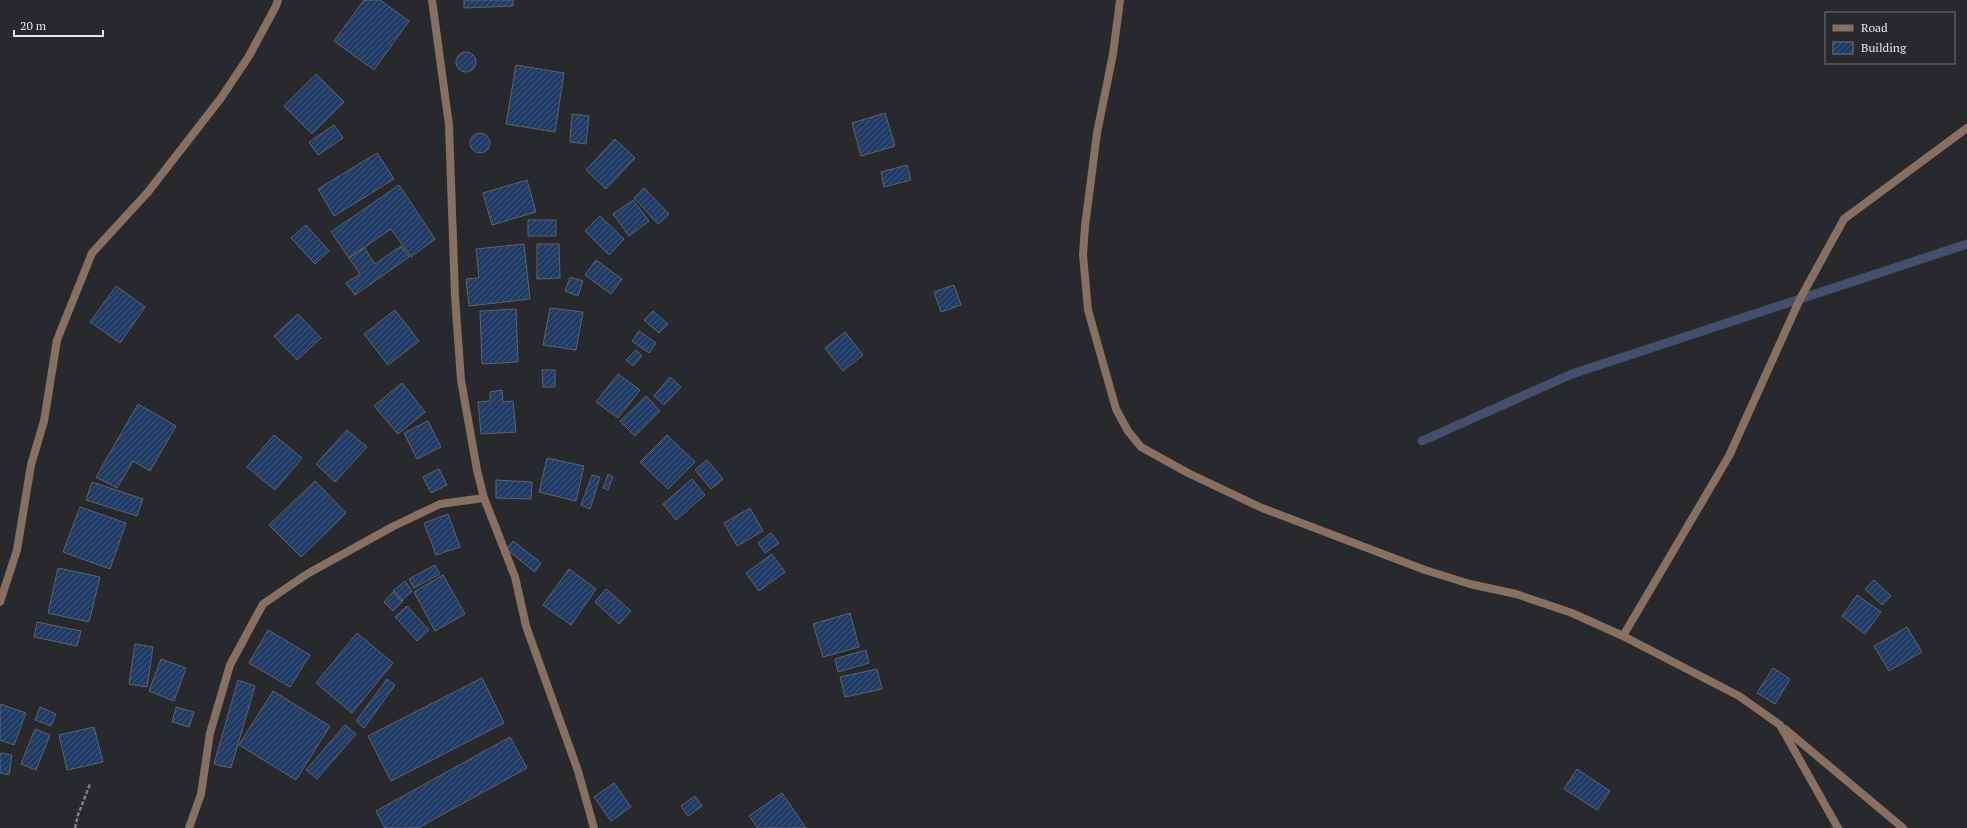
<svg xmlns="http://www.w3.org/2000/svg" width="1967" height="828" font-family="'PT Serif',serif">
<defs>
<pattern id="building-hatch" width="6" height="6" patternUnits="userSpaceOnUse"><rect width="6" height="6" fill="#203b66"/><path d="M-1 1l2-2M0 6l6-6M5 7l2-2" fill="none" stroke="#40577c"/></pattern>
</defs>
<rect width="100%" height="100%" fill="#27292c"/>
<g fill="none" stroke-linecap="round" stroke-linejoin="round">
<!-- stream -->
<path stroke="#454e6a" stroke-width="9" d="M1422,441L1572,374L1967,244"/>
</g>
<!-- building -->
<path fill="url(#building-hatch)" stroke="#606367" d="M364,0H380L409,21L374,70L334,41Z
M464,0H513V6L464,8Z
M456 62a10 10 0 1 1 20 0a10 10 0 1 1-20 0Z
M516,65L564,73L555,132L506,124Z
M316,74L344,102L312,134L284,106Z
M885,113L895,146L861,156L852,123Z
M572,114L589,116L586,144L570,142Z
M334,125L343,138L318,155L309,142Z
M470 143a10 10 0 1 1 20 0a10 10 0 1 1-20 0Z
M615,139L635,158L606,189L586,170Z
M377,153L394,179L334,216L318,189Z
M907,165L911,180L884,187L881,172Z
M527,180L536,212L492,225L483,193Z
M399,185L435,239L411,257L391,229L349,258L331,232Z
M644,188L669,214L658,224L634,198Z
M633,200L649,221L629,236L613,214Z
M600,216L624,239L609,255L585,231Z
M528,220H556V236H528Z
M306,225L329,251L315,264L291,238Z
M524,244L530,299L469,306L466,279L479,278L476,249Z
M537,244H559L560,278L537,279Z
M401,246L409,257L355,295L346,283L360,274L349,258L364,247L375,264Z
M596,260L622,279L611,294L585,275Z
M570,277L583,281L578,296L565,291Z
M954,285L961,305L941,312L934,292Z
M116,286L145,307L120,343L90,322Z
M550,308L583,312L576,350L543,345Z
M516,309L518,362L482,364L480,311Z
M395,310L419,341L388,365L364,334Z
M653,311L668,324L659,333L644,320Z
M298,314L321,338L297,360L274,336Z
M639,331L656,343L649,353L632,341Z
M845,332L863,355L843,371L825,348Z
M636,350L642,356L633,366L626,360Z
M542,370H555V387H543Z
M618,374L640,390L618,418L596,402Z
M670,377L681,387L664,405L654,396Z
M402,383L425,412L398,434L374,406Z
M502,390L503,402L513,401L516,432L481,434L478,402L490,401V392Z
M646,396L660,411L635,436L620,421Z
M138,404L176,426L150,471L133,461L117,488L96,477Z
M428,421L441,447L417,459L404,433Z
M347,430L367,447L335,482L316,464Z
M274,435L302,458L275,490L247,467Z
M667,435L695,462L668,489L640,462Z
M547,458L584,466L576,501L539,492Z
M707,460L723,479L711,489L695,470Z
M439,469L447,485L431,493L423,477Z
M608,474L613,477L608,490L603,488Z
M592,475L600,477L590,509L581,505Z
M692,479L705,495L676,520L663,504Z
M496,480L532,482L531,499L496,498Z
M315,481L346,513L301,557L269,525Z
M92,482L143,499L137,516L86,500Z
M80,507L126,523L110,569L63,552Z
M750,508L763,531L737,546L724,523Z
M448,514L460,547L436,555L424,523Z
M771,533L779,543L765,553L758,543Z
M513,541L541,563L535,572L506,549Z
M772,554L785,572L759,591L746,573Z
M435,565L440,574L414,588L409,579Z
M58,568L100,577L89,622L48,613Z
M569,569L596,589L571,625L543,605Z
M443,575L465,614L435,631L414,592Z
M1874,580L1891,596L1882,605L1865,589Z
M405,581L412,591L401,601L393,591Z
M606,589L631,611L619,624L595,602Z
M394,591L403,601L393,611L384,602Z
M1857,595L1881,612L1865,634L1842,616Z
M407,606L429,630L417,641L395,617Z
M850,613L859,647L823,657L813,624Z
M37,622L81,631L77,646L34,637Z
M1907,627L1922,652L1889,671L1874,646Z
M268,630L310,655L290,687L249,663Z
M357,633L393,663L352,713L316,683Z
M135,644L153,647L147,687L129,684Z
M866,650L869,663L838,672L835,659Z
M161,659L186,668L174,701L149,691Z
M1773,668L1790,679L1775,704L1757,693Z
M877,669L882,689L845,697L840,677Z
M482,678L504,723L391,781L368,736Z
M387,679L395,685L364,728L356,721Z
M238,680L255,686L231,768L214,764Z
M273,691L330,726L296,780L239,745Z
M0,704L26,713L14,745L0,740Z
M40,707L56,714L51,726L35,720Z
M176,707L194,712L189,727L172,722Z
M345,725L356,734L317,779L306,770Z
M94,727L103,762L67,770L59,735Z
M35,729L50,735L36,770L21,764Z
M510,737L527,768L418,828H385L376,811Z
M0,753L12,755L9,775L0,773Z
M1577,769L1610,791L1597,810L1564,789Z
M614,783L631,807L611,821L594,797Z
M782,793L806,828H758L749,816Z
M695,796L702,806L688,816L681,806Z"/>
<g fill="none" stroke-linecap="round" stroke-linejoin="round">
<!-- path -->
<path stroke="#7e8083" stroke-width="2.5" stroke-dasharray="4 2" stroke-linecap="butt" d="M75,828L78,815L90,784"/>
<!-- minor -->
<path stroke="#876f61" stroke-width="8" d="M432,0L449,125L455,296L461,380L477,470L484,498L515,577L526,626L578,771L594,828
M1120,0L1113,54L1097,133L1085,226L1083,255L1088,310L1116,409L1128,431L1141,447L1188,473L1262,508L1425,570L1470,584L1516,594L1572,613L1623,636L1739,696L1780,725L1838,828
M0,602L17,550L31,465L44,421L57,340L92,253L148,192L221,98L249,56L276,6L278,0
M1623,636L1729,456L1800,299L1844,219L1967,128
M1785,729L1903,828
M189,828L201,794L210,733L230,665L263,604L307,574L392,527L440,504L484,498"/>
</g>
<!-- legend -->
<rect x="1825" y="12" width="130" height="52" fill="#27292c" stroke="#737578"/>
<rect x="1833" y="25" width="20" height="6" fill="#876f61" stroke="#737578"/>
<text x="1861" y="32" font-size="12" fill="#e6e7ea">Road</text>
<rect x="1833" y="42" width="20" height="12" fill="url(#building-hatch)" stroke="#737578"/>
<text x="1861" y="52" font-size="12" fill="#e6e7ea">Building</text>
<!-- scale -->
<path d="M14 30v6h89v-6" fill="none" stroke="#e6e7ea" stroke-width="2"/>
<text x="20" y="30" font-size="12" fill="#e6e7ea" stroke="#27292c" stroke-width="3" paint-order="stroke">20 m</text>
</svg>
